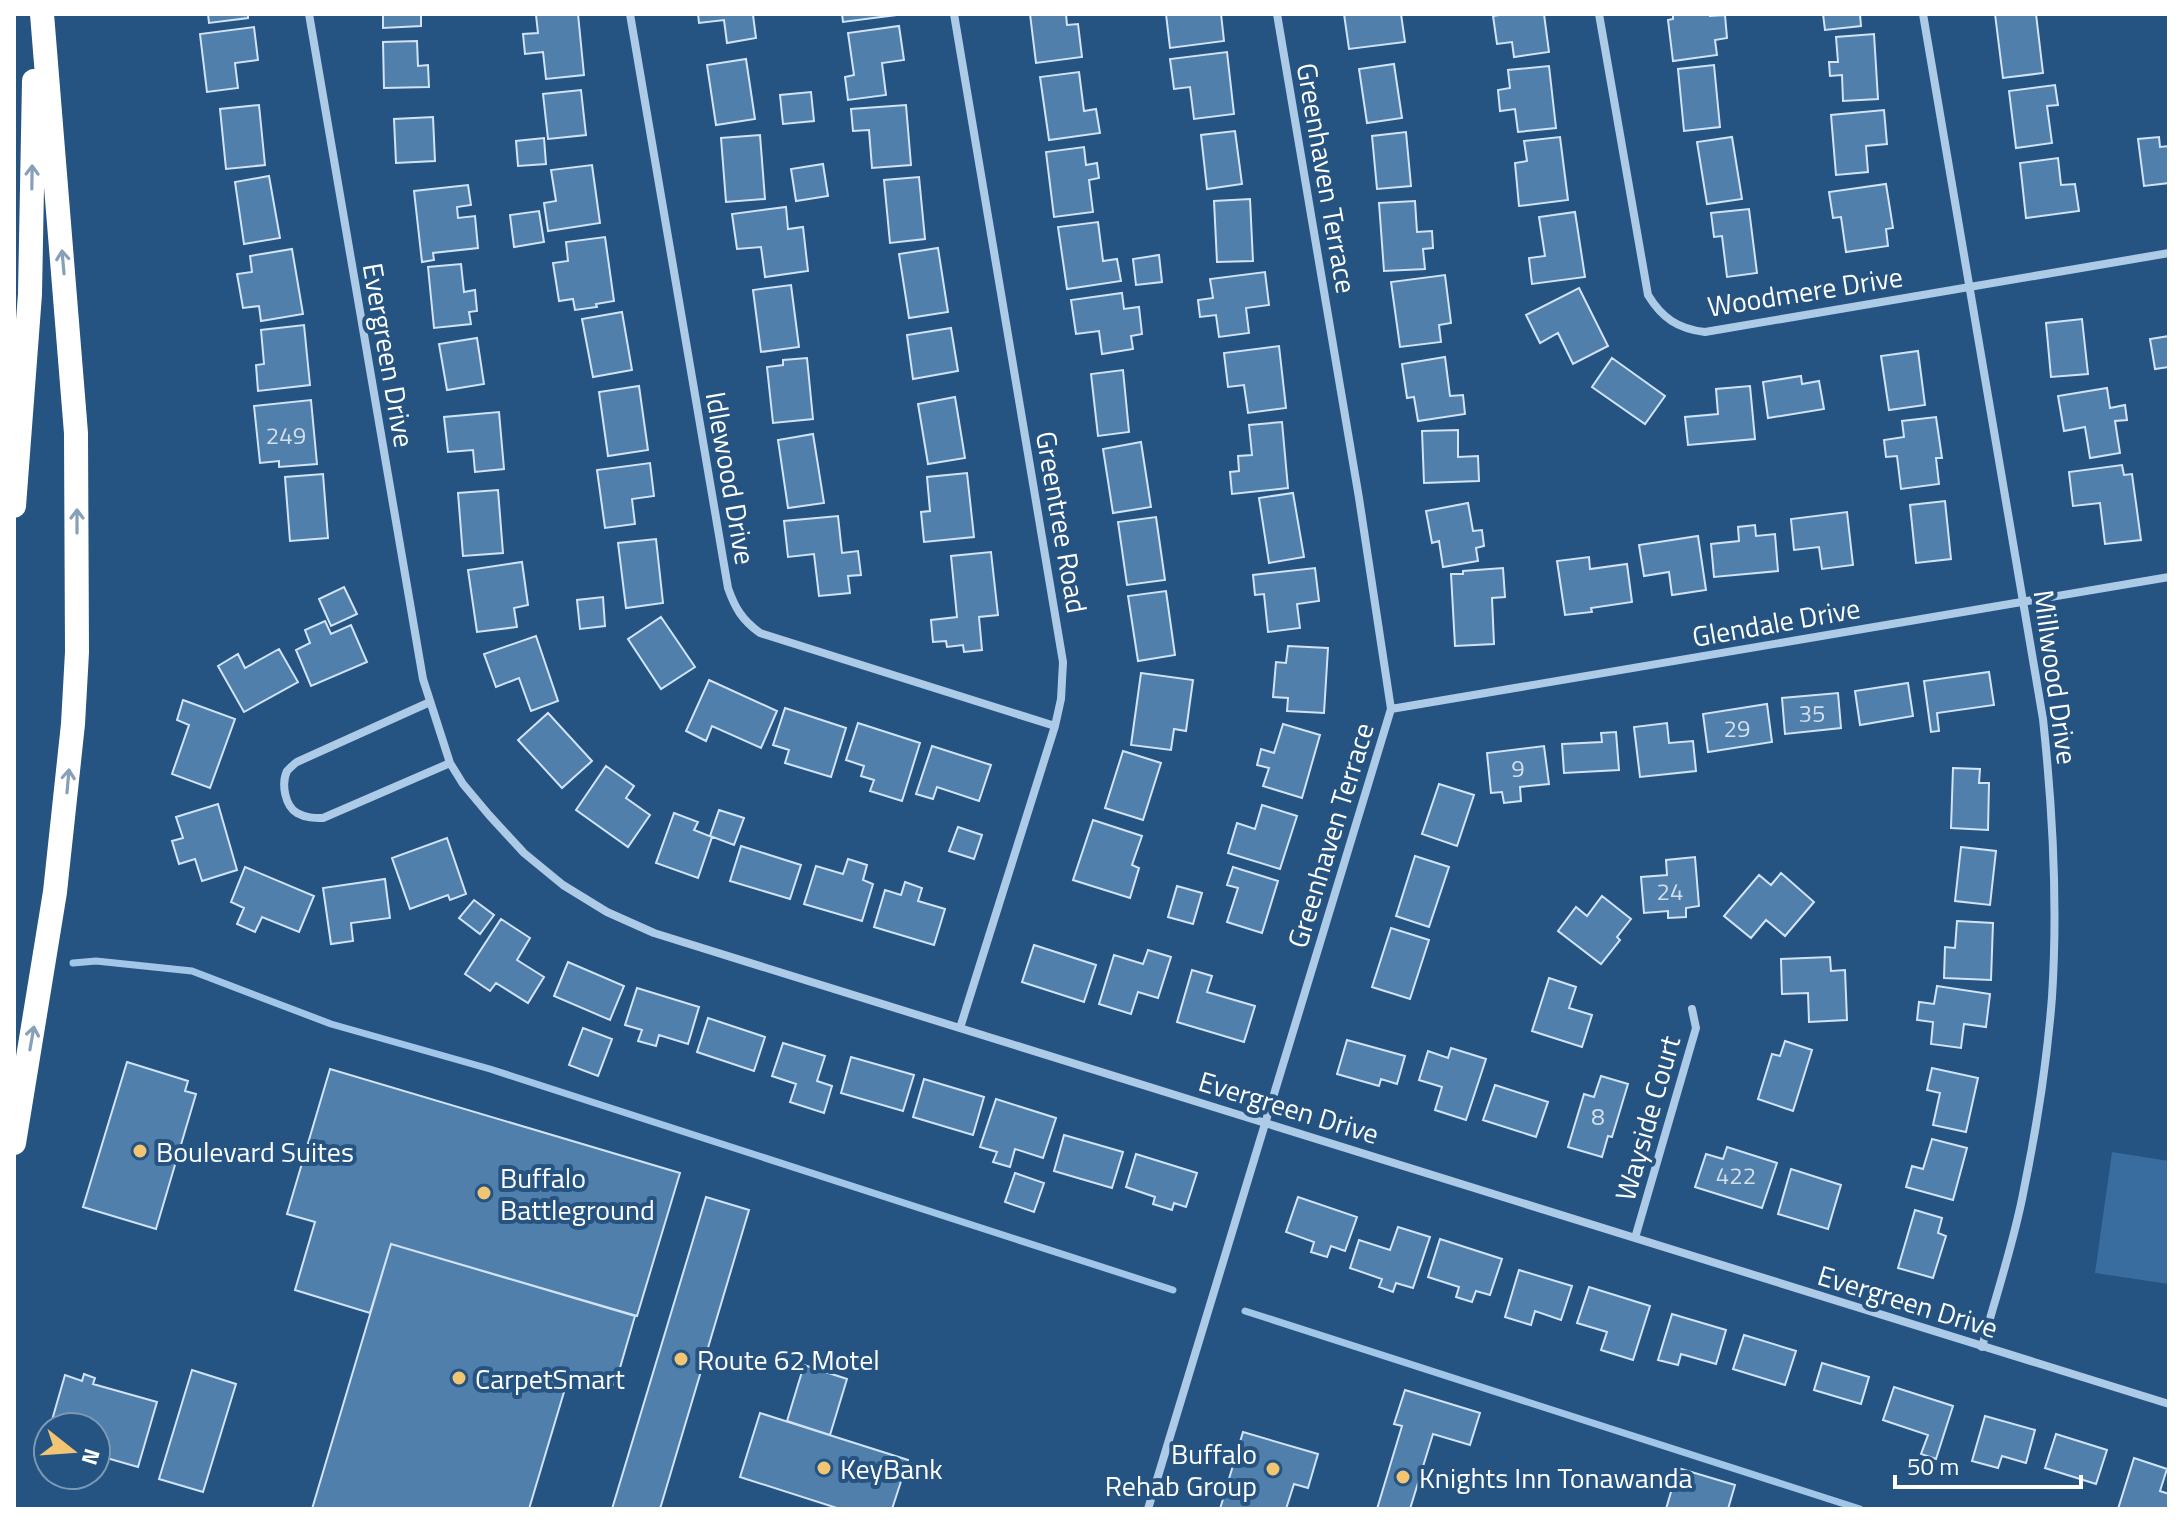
<svg xmlns="http://www.w3.org/2000/svg" width="2183" height="1523" font-family="'Titillium Web',sans-serif">
<rect width="100%" height="100%" fill="#255382"/>
<!-- green -->
<path fill="#396da0" d="M2112,1152L2169,1161V1284L2095,1273Z"/>
<g fill="none" stroke-linecap="round" stroke-linejoin="round">
<!-- stream -->
<path stroke="#a1c6e8" stroke-width="7" d="M73,963L96,961L192,971L331,1024L490,1069L1173,1290
M1245,1311L1860,1509"/>
</g>
<!-- building -->
<path fill="#517fac" stroke="#d1e3f6" stroke-width="2" d="M208,14H248V18L209,23Z
M383,14H421V26L383,28Z
M578,14L584,75L546,79L543,52L525,54L523,34L538,33L536,15Z
M698,14H760L753,15L756,38L727,43L724,20L699,23Z
M842,14H896V15L843,22Z
M1030,14H1066L1067,25L1078,24L1082,57L1036,63Z
M1166,14H1221L1224,41L1170,48Z
M1344,14H1401L1405,42L1349,49Z
M1506,14H1544L1549,52L1514,57L1512,42L1497,44L1493,16Z
M1673,14H1710V16L1725,15L1727,38L1715,40L1717,55L1673,61L1668,20L1673,19Z
M1823,14H1860L1861,26L1825,30Z
M1995,14H2036L2043,73L2003,78Z
M899,26L904,60L882,63L886,95L848,100L845,77L854,75L848,33Z
M254,27L258,60L235,63L238,88L207,92L200,34Z
M1874,34L1878,99L1843,101L1842,75L1830,76L1829,62H1838L1836,37Z
M417,41L418,66L428,65L429,87L384,88L383,42Z
M1227,52L1234,114L1194,119L1190,87L1174,89L1170,59Z
M746,59L755,119L716,125L707,65Z
M1394,64L1402,118L1367,123L1359,69Z
M1714,65L1720,127L1684,131L1678,69Z
M1549,66L1556,128L1518,132L1515,109L1500,111L1498,90L1510,88L1508,70Z
M1079,72L1084,111L1096,109L1100,133L1049,140L1040,77Z
M2055,85L2058,105L2047,106L2052,143L2016,148L2009,91Z
M581,90L586,135L548,139L543,94Z
M811,92L814,121L783,124L780,95Z
M259,105L265,165L226,169L220,109Z
M906,105L911,165L872,168L869,130L853,131L851,109Z
M1884,110L1887,144L1866,146L1868,172L1836,175L1831,115Z
M433,117L435,161L396,163L394,119Z
M1235,131L1242,184L1207,189L1201,135Z
M1406,132L1411,186L1377,189L1372,136Z
M760,135L765,199L726,202L721,138Z
M1560,137L1568,200L1519,206L1515,163L1527,161L1524,141Z
M1732,137L1742,199L1707,204L1697,142Z
M2159,137L2160,147L2169,146V183L2144,186L2138,139Z
M544,138L546,164L518,166L516,141Z
M1084,147L1086,165L1097,163L1099,178L1089,180L1093,212L1054,217L1046,152Z
M2058,158L2061,185L2075,184L2079,211L2026,218L2020,163Z
M823,164L828,196L796,201L791,169Z
M592,165L600,223L548,231L544,203L556,201L551,170Z
M269,176L280,238L244,244L235,182Z
M919,177L925,239L890,243L884,180Z
M1886,184L1893,228L1886,229L1888,246L1846,252L1841,217L1833,218L1829,192Z
M468,185L471,205L457,207L458,218L475,216L478,248L433,253L434,260L422,262L414,191Z
M1250,199L1253,261L1217,262L1214,201Z
M1415,201L1417,232L1432,231L1433,248L1423,249L1425,269L1384,271L1379,203Z
M786,207L788,229L803,227L808,271L765,277L761,247L737,249L732,214Z
M1749,209L1757,273L1727,277L1722,236L1714,237L1711,213Z
M539,211L544,242L514,247L510,215Z
M1575,212L1585,277L1532,284L1529,258L1545,256L1539,217Z
M1098,222L1103,261L1117,259L1121,281L1067,289L1058,227Z
M605,237L614,301L596,304L597,307L575,310L573,299L559,301L553,263L568,261L566,242Z
M938,248L948,312L909,318L899,254Z
M292,249L303,314L261,321L259,306L243,308L237,274L252,272L250,256Z
M1159,255L1162,282L1136,285L1133,259Z
M461,264L464,292L475,290L477,311L469,312L471,324L434,328L428,267Z
M1265,272L1269,305L1246,308L1249,333L1219,337L1216,315L1200,317L1198,300L1213,298L1210,279Z
M1445,275L1451,323L1439,325L1441,342L1400,347L1391,282Z
M791,285L799,347L761,352L753,290Z
M1579,288L1608,346L1573,364L1558,333L1540,343L1526,315Z
M1122,293L1124,309L1139,307L1142,334L1131,336L1133,349L1102,354L1099,331L1076,334L1071,300Z
M622,312L632,370L593,377L582,319Z
M2082,319L2088,374L2051,377L2046,323Z
M304,325L310,385L258,391L256,365L264,364L261,330Z
M951,328L958,371L913,379L907,335Z
M2169,336V367L2155,369L2150,339Z
M477,338L484,384L447,390L439,344Z
M1279,346L1286,408L1248,413L1244,385L1228,387L1224,353Z
M1918,351L1925,405L1889,410L1881,356Z
M1445,357L1450,396L1463,395L1465,414L1418,421L1414,397L1407,398L1402,364Z
M807,358L813,419L773,423L767,367L783,365V360Z
M1612,358L1665,396L1645,424L1592,387Z
M1123,370L1129,432L1098,436L1091,374Z
M1801,376L1802,384L1819,381L1824,409L1768,418L1763,382Z
M639,386L648,450L608,456L599,392Z
M1750,386L1755,439L1688,445L1685,417L1718,414L1716,389Z
M2107,388L2110,408L2125,405L2127,420L2115,421L2120,453L2090,458L2085,427L2064,431L2058,396Z
M955,397L965,458L928,464L918,404Z
M311,400L317,464L279,467V461L260,463L254,406Z
M499,412L504,469L475,472L473,450L448,452L444,417Z
M1936,417L1942,458H1936L1939,484L1901,489L1897,456L1886,457L1884,440L1904,437L1902,421Z
M1282,422L1288,488L1232,494L1230,472L1239,471L1238,456L1252,455L1249,425Z
M1458,430V457L1478,456L1479,481L1424,483L1422,431Z
M813,434L824,503L788,508L778,440Z
M1141,442L1151,507L1113,513L1103,449Z
M650,463L654,496L632,499L635,524L605,528L597,470Z
M2122,465L2124,475L2132,474L2141,540L2105,544L2100,503L2073,506L2069,472Z
M967,473L974,537L924,542L921,512L930,511L927,477Z
M323,474L328,538L290,541L285,477Z
M498,490L503,553L463,556L458,493Z
M1293,493L1304,557L1269,563L1259,498Z
M1945,501L1951,559L1916,563L1910,505Z
M1468,503L1473,531L1482,530L1484,546L1476,548L1478,561L1443,567L1439,541L1432,543L1426,511Z
M1847,512L1853,565L1822,569L1819,547L1794,550L1791,519Z
M838,516L842,553L858,551L861,575L848,576L850,593L819,596L814,554L788,557L784,521Z
M1156,517L1165,580L1127,585L1118,522Z
M1755,525L1756,536L1775,534L1778,571L1714,577L1711,544L1739,541L1738,527Z
M1698,536L1706,590L1672,595L1669,572L1644,576L1639,545Z
M656,539L663,603L626,608L618,543Z
M991,552L998,615L979,617L982,650L964,652L963,645L947,647L946,641L933,642L931,620L957,617L951,556Z
M1589,557L1590,569L1627,564L1632,602L1591,608L1592,612L1565,615L1557,561Z
M522,562L528,605L514,608L517,627L477,632L468,570Z
M1315,568L1319,601L1297,604L1300,628L1268,632L1264,594L1255,595L1253,575Z
M1503,568L1505,597L1492,598L1494,644L1455,646L1451,574H1463V571Z
M344,587L357,614L331,626L319,599Z
M1166,591L1175,655L1138,661L1128,596Z
M603,597L605,626L580,629L577,600Z
M661,617L695,667L661,689L628,639Z
M325,621L331,634L351,625L367,662L311,686L296,650L310,643L305,630Z
M536,636L558,701L531,711L519,678L496,687L484,654Z
M1288,646L1328,648L1324,713L1287,711L1288,698L1273,697L1276,662L1286,663Z
M279,649L298,682L244,712L218,666L238,654L245,668Z
M1989,672L1994,705L1937,713L1939,731L1931,732L1924,681Z
M1141,673L1193,680L1186,731L1174,729L1171,750L1131,745Z
M709,680L777,711L761,748L712,726L706,741L686,731Z
M1908,683L1913,716L1860,725L1855,691Z
M1838,693L1841,728L1785,734L1782,698Z
M183,700L235,719L210,788L172,774L189,725L177,720Z
M1767,704L1772,742L1708,752L1703,714Z
M785,708L846,728L831,777L785,763L789,750L773,745Z
M548,713L592,761L562,788L518,740Z
M858,723L920,743L902,801L870,791L874,780L861,776L864,766L846,760Z
M1667,723L1669,743L1693,741L1696,771L1640,777L1634,727Z
M1283,724L1320,735L1302,798L1263,786L1269,768L1257,765L1261,749L1274,753Z
M1616,732L1619,770L1564,773L1562,744L1602,742L1601,733Z
M932,746L991,765L979,801L937,787L933,799L916,794Z
M1544,746L1549,784L1520,787L1521,801L1504,803L1502,792L1491,793L1487,753Z
M1123,751L1161,763L1143,820L1105,808Z
M606,766L634,786L626,798L650,815L628,847L576,810Z
M1953,768L1980,769L1979,783H1989L1988,830L1951,828Z
M1439,784L1474,795L1457,846L1422,834Z
M218,804L237,870L202,881L195,859L179,864L172,841L183,838L176,817Z
M1262,805L1297,816L1280,869L1228,853L1237,823L1255,829Z
M719,810L744,818L734,845L710,836Z
M674,813L698,822L694,830L712,837L698,878L656,863Z
M1093,820L1142,836L1132,865L1139,868L1130,898L1073,880Z
M958,827L982,835L974,859L949,851Z
M447,838L466,894L450,900L448,895L410,909L392,858Z
M741,846L801,865L790,899L730,881Z
M1961,847L1996,851L1990,905L1955,901Z
M1415,856L1449,867L1429,927L1396,916Z
M1695,857L1699,906L1686,908V917L1668,918V911L1644,913L1641,877L1667,875L1666,860Z
M848,859L867,865L863,880L873,884L862,921L804,904L816,866L843,874Z
M245,867L314,896L299,932L262,917L255,932L237,924L244,908L231,902Z
M1233,867L1278,881L1262,933L1227,922L1238,888L1227,885Z
M1781,873L1814,902L1785,936L1766,920L1751,938L1724,916L1759,875L1771,885Z
M385,879L390,918L351,923L353,941L331,944L323,888Z
M905,882L922,888L918,901L945,909L934,945L874,927L885,890L901,895Z
M1177,886L1202,893L1193,924L1168,917Z
M1602,896L1631,919L1617,937L1620,940L1601,964L1558,931L1576,907L1587,916Z
M474,900L494,915L480,934L459,918Z
M501,919L530,938L517,960L544,977L528,1003L496,983L490,991L465,974Z
M1957,921L1993,923L1991,980L1944,978L1945,947L1955,948Z
M1391,928L1429,940L1410,999L1372,987Z
M1034,945L1096,965L1084,1002L1022,982Z
M1148,950L1171,957L1158,998L1138,992L1131,1014L1099,1004L1114,955L1143,964Z
M1830,957L1831,971L1845,970L1847,1020L1809,1022L1808,993L1782,994L1781,959Z
M568,962L624,986L610,1020L554,996Z
M1192,970L1212,976L1207,992L1255,1006L1244,1042L1177,1022Z
M1549,978L1576,987L1569,1008L1592,1015L1582,1047L1532,1031Z
M1937,986L1990,994L1986,1027L1964,1024L1961,1048L1931,1044L1933,1022L1917,1020L1919,1002L1934,1004Z
M637,988L699,1007L688,1044L659,1035L656,1046L638,1041L642,1030L625,1025Z
M708,1018L765,1037L754,1071L697,1052Z
M583,1028L612,1039L598,1076L569,1065Z
M1347,1040L1405,1056L1397,1084L1381,1079L1379,1086L1337,1074Z
M1785,1041L1812,1050L1793,1111L1758,1099L1772,1054L1780,1056Z
M783,1043L825,1056L817,1081L832,1086L824,1113L790,1102L796,1084L772,1076Z
M1451,1048L1486,1059L1466,1120L1435,1110L1442,1087L1419,1080L1428,1051L1448,1058Z
M851,1057L914,1075L903,1111L841,1093Z
M127,1062L188,1081L185,1091L196,1094L156,1229L83,1207Z
M1932,1068L1978,1078L1966,1132L1933,1125L1940,1093L1927,1090Z
M330,1069L680,1173L637,1316L391,1244L370,1313L295,1290L315,1222L287,1214Z
M1601,1076L1628,1084L1612,1137L1608,1136L1602,1157L1568,1147L1584,1094L1594,1097Z
M924,1079L984,1097L973,1135L913,1117Z
M1495,1085L1548,1102L1536,1137L1483,1120Z
M996,1099L1056,1118L1043,1158L1015,1149L1010,1167L993,1162L997,1152L980,1147Z
M1064,1135L1123,1152L1112,1188L1054,1171Z
M1932,1139L1967,1148L1953,1200L1906,1187L1912,1166L1923,1169Z
M1727,1147L1777,1163L1762,1208L1695,1187L1706,1154L1723,1159Z
M1136,1154L1197,1173L1186,1207L1174,1203L1172,1210L1153,1204L1155,1197L1126,1187Z
M1791,1169L1841,1185L1828,1229L1778,1214Z
M1015,1173L1044,1183L1034,1212L1005,1202Z
M706,1197L749,1210L660,1509H612Z
M1298,1197L1357,1217L1345,1251L1331,1246L1327,1257L1311,1252L1314,1242L1286,1232Z
M1915,1210L1942,1218L1938,1233L1946,1236L1933,1278L1898,1268Z
M1398,1227L1430,1237L1413,1288L1396,1283L1393,1292L1379,1287L1382,1279L1350,1268L1359,1240L1390,1250Z
M1440,1239L1502,1259L1490,1295L1476,1291L1472,1302L1456,1297L1459,1287L1428,1277Z
M391,1244L635,1316L615,1385L570,1372L529,1509H312Z
M1519,1270L1572,1286L1561,1320L1535,1311L1531,1325L1505,1317Z
M1589,1287L1650,1306L1633,1360L1601,1350L1607,1332L1577,1323Z
M1672,1314L1726,1330L1716,1364L1681,1354L1678,1365L1658,1360Z
M1744,1335L1796,1351L1785,1385L1733,1369Z
M1822,1363L1869,1377L1861,1404L1814,1390Z
M804,1365L847,1379L830,1435L787,1421Z
M192,1370L236,1384L203,1492L159,1479Z
M84,1374L95,1378L93,1384L157,1402L138,1467L96,1455V1427H50L65,1375L82,1381Z
M1894,1387L1953,1406L1936,1459L1921,1454L1928,1435L1883,1420Z
M1405,1390L1480,1413L1470,1445L1433,1434L1410,1509H1377L1402,1426L1394,1424Z
M760,1413L908,1460L892,1509H840L740,1477Z
M1985,1416L2035,1430L2026,1463L2002,1456L1998,1468L1972,1461Z
M1243,1432L1318,1454L1308,1488L1294,1484L1286,1509H1220Z
M2056,1434L2107,1450L2096,1484L2045,1468Z
M2134,1458L2167,1469L2160,1491L2169,1494V1509H2118Z
M1678,1468L1735,1485L1728,1509H1666Z"/>
<g fill="none" stroke-linecap="round" stroke-linejoin="round">
<!-- street -->
<path stroke="#adcae7" stroke-width="8" d="M309,14L423,679L450,763L463,784L489,815L524,853L563,885L607,912L654,933L2169,1404
M630,14L728,588C735,608 742,620 760,633L1055,726
M954,14L1063,662L1061,699L1055,726L960,1028
M1599,14L1648,295C1662,318 1678,329 1705,332L2169,253
M1923,14L2043,719C2053,812 2058,905 2052,997C2047,1062 2037,1126 2024,1189C2014,1243 1996,1295 1982,1347
M430,702L297,762C295,763 288,770 287,771C281,784 285,806 297,813C306,818 314,818 323,818L450,763
M1391,709L2169,577
M1635,1238L1696,1028L1692,1009
M1148,1509L1391,709L1359,498L1277,14"/>
<!-- highway -->
<path stroke="#fff" stroke-width="24" d="M14,506L30,294L34,81
M14,1143L55,892L73,724L77,652L76,433L42,14"/>
</g>
<!-- one-way arrows -->
<defs><path id="oneway-shaft" d="M-6 0H5M1.5-3L5.5 0L1.5 3" fill="none" stroke-width="1.6" stroke-linecap="round" stroke-linejoin="round" transform="scale(2)"/></defs>
<g stroke="#87a0ba">
<use href="#oneway-shaft" transform="translate(32 177) rotate(-89)"/>
<use href="#oneway-shaft" transform="translate(63 262) rotate(-95)"/>
<use href="#oneway-shaft" transform="translate(77 521) rotate(-90)"/>
<use href="#oneway-shaft" transform="translate(68 781) rotate(-85)"/>
<use href="#oneway-shaft" transform="translate(32 1038) rotate(-80)"/>
</g>
<!-- markers -->
<g fill="#f1c571" stroke="#255382" stroke-width="3">
<circle cx="140" cy="1151" r="8"/>
<circle cx="484" cy="1193" r="8"/>
<circle cx="681" cy="1359" r="8"/>
<circle cx="459" cy="1378" r="8"/>
<circle cx="824" cy="1468" r="8"/>
<circle cx="1273" cy="1469" r="8"/>
<circle cx="1403" cy="1477" r="8"/>
</g>
<g text-anchor="middle" dominant-baseline="central" stroke-width="8" stroke-linejoin="round" paint-order="stroke">
<!-- number labels -->
<g font-size="24" fill="#d4dfea">
<text x="286" y="435">249</text>
<text x="1812" y="713">35</text>
<text x="1737" y="728">29</text>
<text x="1518" y="768">9</text>
<text x="1670" y="891">24</text>
<text x="1598" y="1116">8</text>
<text x="1736" y="1175">422</text>
</g>
<!-- street labels -->
<g font-size="28" fill="#fff" stroke="#255382">
<text transform="translate(1327 178) rotate(80)">Greenhaven Terrace</text>
<text transform="translate(1805 291) rotate(-9)">Woodmere Drive</text>
<text transform="translate(389 355) rotate(80)">Evergreen Drive</text>
<text transform="translate(731 478) rotate(80)">Idlewood Drive</text>
<text transform="translate(1062 522) rotate(80)">Greentree Road</text>
<text transform="translate(1776 622) rotate(-10)">Glendale Drive</text>
<text transform="translate(2056 677) rotate(82)">Millwood Drive</text>
<text transform="translate(1330 835) rotate(-73)">Greenhaven Terrace</text>
<text transform="translate(1289 1107) rotate(17)">Evergreen Drive</text>
<text transform="translate(1647 1118) rotate(-74)">Wayside Court</text>
<text transform="translate(1908 1301) rotate(17)">Evergreen Drive</text>
</g>
<!-- poi labels -->
<g font-size="28" fill="#fff" stroke="#255382" text-anchor="start">
<text x="156" y="1151">Boulevard Suites</text>
<text x="500" y="1177">Buffalo<tspan x="500" dy="32">Battleground</tspan></text>
<text x="697" y="1359">Route 62 Motel</text>
<text x="475" y="1378">CarpetSmart</text>
<text x="1257" y="1453" text-anchor="end">Buffalo<tspan x="1257" dy="32">Rehab Group</tspan></text>
<text x="840" y="1468">KeyBank</text>
<text x="1419" y="1477">Knights Inn Tonawanda</text>
</g>
</g>
<!-- border -->
<rect width="2183" height="1523" fill="none" stroke="#ffffff" stroke-width="32"/>
<!-- north arrow -->
<g transform="translate(72 1451) rotate(107)"><circle r="38" fill="#255382" stroke="#7c98b4" stroke-width="2"/>
<path d="M0-6L14 30L0 20L-14 30Z" fill="#f1c571"/>
<text y="-12" font-size="22" font-weight="bold" text-anchor="middle" fill="#ffffff">N</text>
</g>
<!-- scale -->
<path d="M1895 1475v12h186v-12" fill="none" stroke="#ffffff" stroke-width="4"/>
<text x="1907" y="1475" font-size="24" fill="#ffffff" stroke="#255382" stroke-width="6" paint-order="stroke">50 m</text>
</svg>
